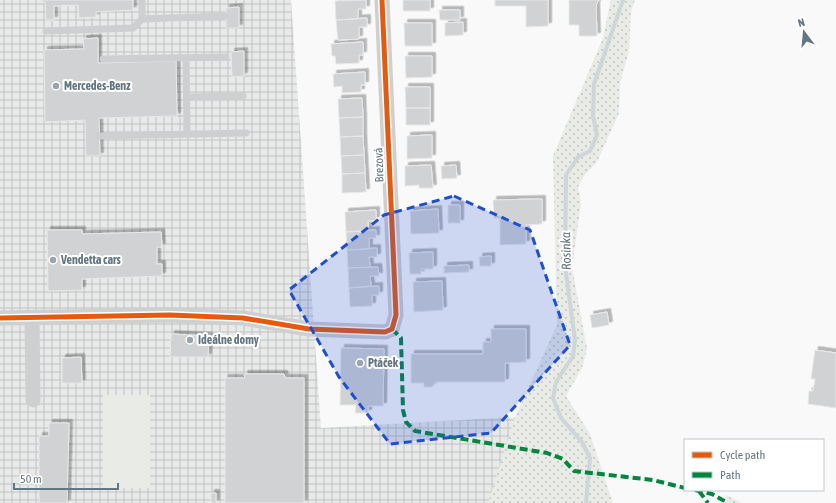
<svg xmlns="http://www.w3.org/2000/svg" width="836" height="503" font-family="'Asap Condensed',sans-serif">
<defs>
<pattern id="industrial-grid" width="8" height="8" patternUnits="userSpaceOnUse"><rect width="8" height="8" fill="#e8e9e9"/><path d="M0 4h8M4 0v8" fill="none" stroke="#c0c1c2"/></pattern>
<pattern id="grass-dots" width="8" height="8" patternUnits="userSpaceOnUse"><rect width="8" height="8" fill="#e8ebe6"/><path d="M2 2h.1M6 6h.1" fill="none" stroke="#c0c3c0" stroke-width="1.8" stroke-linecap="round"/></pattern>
<filter id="shadow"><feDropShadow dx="3.5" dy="-3.5" stdDeviation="0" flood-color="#0004"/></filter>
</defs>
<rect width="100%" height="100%" fill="#f9f9f9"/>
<!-- industrial -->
<path fill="url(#industrial-grid)" d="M0,0H291L321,428L515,417L498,503H0Z"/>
<!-- grass -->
<path fill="url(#grass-dots)" d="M611,0H635L631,11L629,51L620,83L619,113L597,162L584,176L578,187L581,203L572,267L587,349L582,368L566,396L590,434L613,503H488L515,417L557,325L553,156L603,38Z
M726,495L742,503H727Z"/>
<!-- green -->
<path fill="#e8ebe6" d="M103,395H150V488H103Z"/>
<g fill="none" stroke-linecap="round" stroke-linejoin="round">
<!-- stream -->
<path stroke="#ced6d9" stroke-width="4" d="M586,503L590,458L582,442L561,418L553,398L556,382L573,356L575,340L565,266L566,175L578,157L590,151L597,135L593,116L594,84L623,0"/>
</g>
<!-- building -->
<path fill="#d0d2d3" stroke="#e8e8e8" filter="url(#shadow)" d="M42,0H133V10L96,12V17L79,18L78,5L54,6V20H46L45,2H42Z
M366,0V9H358V19L336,20L335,1Z
M403,0H430V11H403Z
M495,0H548V26L526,27V6H495Z
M569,0H599L596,5L597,36H579V25H569Z
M239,7V28H226V8Z
M439,10H460V20H440Z
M367,18V27H359V39L338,40L336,20Z
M463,22V35L445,36V23Z
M404,23H432V46H405Z
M98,38V63L176,61L177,116L99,118L100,156H86L85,120L45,122L44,50L84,49L83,39Z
M363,42V55H359V63L336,64L335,56H332L331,44Z
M244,51V76L232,77L231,52Z
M405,56H432V77L406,78Z
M365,72V85H361V92L342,93V86L334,87L333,74Z
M405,87H430V108H406Z
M362,98L363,117L339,118L338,99Z
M406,108H430V125H406Z
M363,117V136L340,137L339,118Z
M432,135V158L407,159V136Z
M363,136L364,155L341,156L340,137Z
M364,155L365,173L342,174L341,156Z
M431,165L433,188H419V185L405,186V166Z
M456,165L457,178L442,179L441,166Z
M365,173L366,192L342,193V174Z
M542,199V224L526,225V244L500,245V218H494L493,200Z
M448,205H460V223H448Z
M438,209L439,233L411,234L410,211Z
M376,210V220L368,221V231L346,232L345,212Z
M47,230H82V234L161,232L162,247H157V264H162V276L82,279V290L48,291Z
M376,230V238H369V249L347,250L346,232Z
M377,248V257H369L370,267L348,268L347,250Z
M433,252V269H421V274H410L409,253Z
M491,256V266H480L479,257Z
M469,265V272L444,273V266Z
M378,267L379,276H370L371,286L349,288L348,268Z
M442,281L443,310L414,312L413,282Z
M379,286V295H372V306L350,307L349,288Z
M607,312L609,325L592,328L590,315Z
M491,329H526V362L505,363V382H436L432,387H424V383H411V354H483V342H491Z
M171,334L209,336L208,357H170Z
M341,348L384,349L383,406H368V413H355L356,405H340Z
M815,350L836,353V408L808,404L809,391H813L815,379H811Z
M81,357L82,383H62V358Z
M244,374H284L285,378H304V503H225V378H245Z
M49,423H69L67,503H39V436H49Z
M211,493H216V503H211Z"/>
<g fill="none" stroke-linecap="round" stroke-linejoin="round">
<!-- service -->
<path stroke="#cecfd0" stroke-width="7" d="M142,19L224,16
M46,31L133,28L142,19V0
M186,58L187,134
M103,59L226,57
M187,97L243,96
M99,136L246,133"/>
<!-- minor -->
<path stroke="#cecfd0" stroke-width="15" d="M0,318L170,315L243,318L309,329L385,332L392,329L396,315L382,0
M32,318L33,400"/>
<!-- quiet -->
<path stroke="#00873e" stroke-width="4" stroke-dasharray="8 4" stroke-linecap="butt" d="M392,329L401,338L403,410L406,422L415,431L547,453L563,459L574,471L653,480L685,488
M695,490L712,494L728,503
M699,491L708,503"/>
<defs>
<path id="cycleway" d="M0,318L170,315L243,318L309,329L385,332L392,329L396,315L382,0"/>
</defs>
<!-- cycleway casing -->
<use href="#cycleway" stroke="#fff" stroke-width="8"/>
<!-- cycleway -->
<use href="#cycleway" stroke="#e8590c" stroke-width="5"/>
</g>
<!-- marked area -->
<path fill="#1d4ed8" fill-opacity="0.2" stroke="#1d4ed8" stroke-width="3" stroke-dasharray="8 5" stroke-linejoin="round" d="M454,196L530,230L570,345L491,433L390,444L339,377L289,290L384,215Z"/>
<!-- markers -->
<g fill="#99a4ac" stroke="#fff" stroke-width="1.5">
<circle cx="56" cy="86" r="4"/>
<circle cx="53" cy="260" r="4"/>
<circle cx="190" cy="340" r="4"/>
<circle cx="360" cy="363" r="4"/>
</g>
<g text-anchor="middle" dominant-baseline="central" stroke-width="4" stroke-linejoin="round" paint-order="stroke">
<!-- poi labels -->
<g font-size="12" font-weight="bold" fill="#657683" stroke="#fff" text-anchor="start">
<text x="64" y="86">Mercedes-Benz</text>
<text x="61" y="260">Vendetta cars</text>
<text x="198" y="340">Ideálne domy</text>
<text x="368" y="363">Ptáček</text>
</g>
<!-- street labels -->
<g font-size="12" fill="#657683" stroke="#fff">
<text transform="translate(379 165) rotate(-92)">Brezová</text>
</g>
<!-- water labels -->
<g font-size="13" font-style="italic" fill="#60757c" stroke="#fff">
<text transform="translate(566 251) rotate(-91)">Rosinka</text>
</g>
</g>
<!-- legend -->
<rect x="684" y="439" width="140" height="52" fill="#ffffff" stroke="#c1c8cd"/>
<rect x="692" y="452" width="20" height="6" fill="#e8590c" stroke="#c1c8cd"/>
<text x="720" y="459" font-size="12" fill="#657683">Cycle path</text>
<rect x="692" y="472" width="20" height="6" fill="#00873e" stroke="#c1c8cd"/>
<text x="720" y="479" font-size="12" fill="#657683">Path</text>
<!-- north arrow -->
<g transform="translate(804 32) rotate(344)" stroke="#ffffff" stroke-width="3" paint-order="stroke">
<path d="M0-3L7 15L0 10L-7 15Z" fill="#657683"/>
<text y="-6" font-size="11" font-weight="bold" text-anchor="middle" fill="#657683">N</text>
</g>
<!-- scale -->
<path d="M14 483v6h104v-6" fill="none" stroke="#657683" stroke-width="2"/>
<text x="20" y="483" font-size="12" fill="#657683" stroke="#ffffff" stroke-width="3" paint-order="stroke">50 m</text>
</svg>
